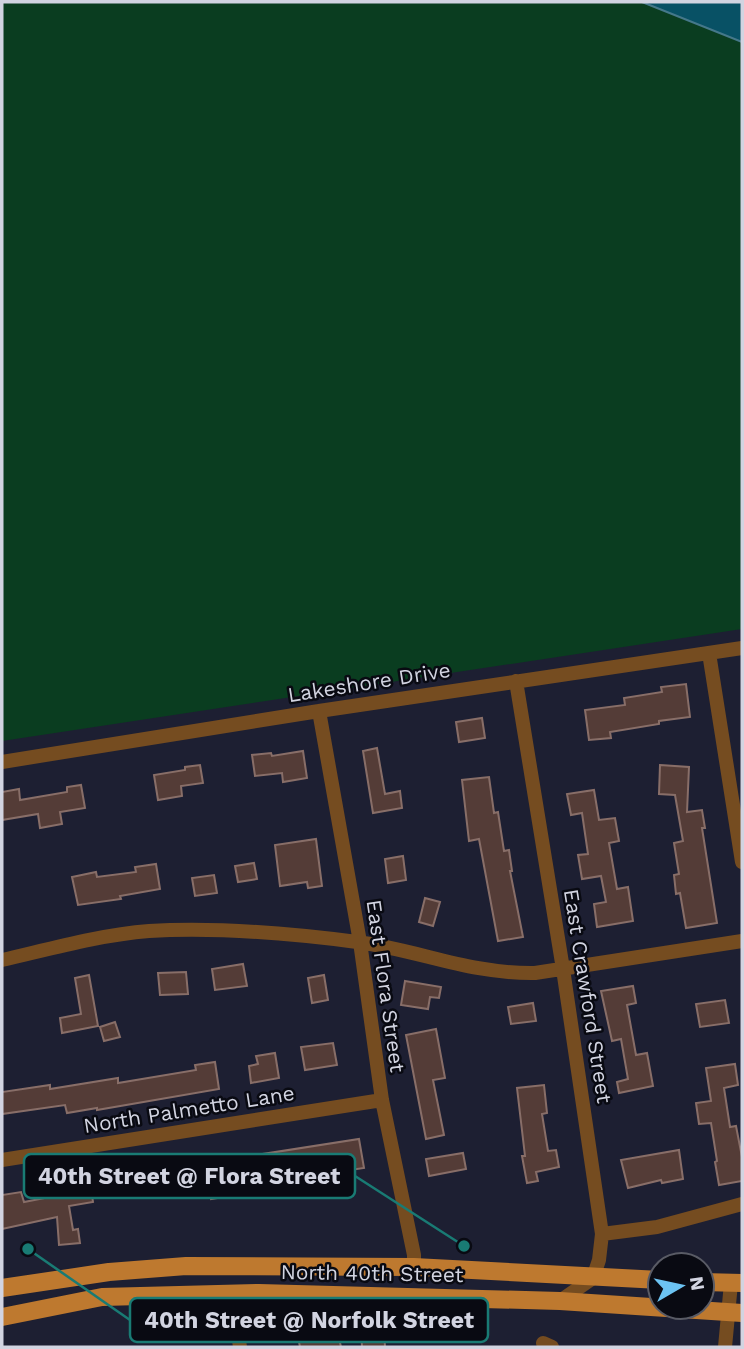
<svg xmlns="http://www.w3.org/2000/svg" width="744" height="1349" font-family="'Work Sans',sans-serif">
<rect width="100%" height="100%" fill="#1d1f32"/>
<!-- green -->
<path fill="#0a3d20" d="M2,2H642L742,42V629L2,741Z"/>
<!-- water -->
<path fill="#085165" stroke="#45788a" stroke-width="2" d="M642,2H742V42Z"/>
<!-- building -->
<path fill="#543c37" stroke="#886e68" stroke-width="2" d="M686,684L690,717L659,721V724L610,732L611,738L589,740L585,710L625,705L624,698L662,692L661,687Z
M482,718L485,738L459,742L456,722Z
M377,748L385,794L400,791L402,808L373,813L363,751Z
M303,751L307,778L283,782L282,773L255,776L252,755L271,753L272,756Z
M200,765L203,783L181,786L182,796L158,800L154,775L185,770V767Z
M660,765L689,767L687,812L702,810L705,828H702L717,923L686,928L680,893L676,894L674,875L679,874L674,843L683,841L675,795L659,794Z
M489,777L494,813L498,812L504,851L509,850L512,871H510L523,937L498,941L479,839L469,841L462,780Z
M81,785L85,808L60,812L62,824L40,828L38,814L2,820V792L19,789L20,800L67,792V787Z
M594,790L599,820L615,818L619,841L609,843L617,889L628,887L633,921L597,927L594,904L606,902L601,876L582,879L578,855L588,854L582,813L571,815L567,794Z
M316,839L322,886L308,888L307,882L280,886L275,845Z
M403,856L406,880L388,883L385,859Z
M254,863L257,879L238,882L235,866Z
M156,864L160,889L120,896L121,899L78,905L72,877L96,872L97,877L136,872L135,867Z
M214,875L217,893L195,896L192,878Z
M425,898L440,902L433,926L419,922Z
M243,964L247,986L215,990L212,969Z
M186,972L188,994L160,995L158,973Z
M89,975L98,1026L62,1033L60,1018L81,1014L75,978Z
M324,975L328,1000L312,1003L308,978Z
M405,981L441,987L439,998L430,997L428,1009L401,1005Z
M633,986L636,1003L627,1005L636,1055L647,1053L653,1086L619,1093L617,1082L628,1079L621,1039L612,1041L601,991Z
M725,1000L729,1023L700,1027L696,1004Z
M533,1003L536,1021L511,1024L508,1007Z
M115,1022L120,1037L104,1041L100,1027Z
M436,1029L445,1078L433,1080L444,1135L426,1139L406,1035Z
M333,1043L337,1065L305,1070L301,1047Z
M275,1053L279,1078L251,1083L249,1066L258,1064L256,1056Z
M215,1062L219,1089L97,1110V1108L67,1113L65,1105L2,1114V1092L50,1085V1089L118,1078V1083L196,1070L195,1065Z
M735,1064L738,1085L724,1088L730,1127L736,1126L742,1157V1181L719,1185L715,1162L717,1161L711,1123L699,1124L696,1103L711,1101L706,1068Z
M544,1085L547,1113L542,1114L548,1151L556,1150L559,1167L536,1172L538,1181L527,1183L522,1156H525L517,1088Z
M359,1139L364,1168L309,1176L308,1168L266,1176L267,1180L234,1185L236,1195L211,1199L205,1163Z
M679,1150L683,1179L662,1183L661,1180L628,1188L621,1160Z
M463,1153L466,1169L429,1176L426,1159Z
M90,1181L93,1202L69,1206L73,1230L78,1229L80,1243L59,1245L57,1217L2,1229V1195L21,1192L24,1202L55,1196L54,1187Z
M384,1329L385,1347H362L361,1330Z
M338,1334L341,1347H300L299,1342Z"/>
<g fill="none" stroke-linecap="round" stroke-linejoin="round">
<!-- minor -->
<path stroke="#754c20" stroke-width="14" d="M709,653L742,862
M516,681L563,969L602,1234L599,1260L593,1278L560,1301
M319,711L360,942L382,1100L414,1255V1267
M2,762L319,711L742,648
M2,960C50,949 99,935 149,931C217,927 288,933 357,942C419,950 469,974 535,973L742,941
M2,1160L382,1100
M602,1234L657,1227L742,1204
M232,1294L240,1347
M543,1343L552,1347
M725,1347L731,1283"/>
<!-- major -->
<path stroke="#be792f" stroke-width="18" d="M702,1282L742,1283
M2,1288L109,1272L186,1266L414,1267L660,1280
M2,1317L102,1297L259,1293L560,1301L742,1313"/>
</g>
<g text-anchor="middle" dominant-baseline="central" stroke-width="5" stroke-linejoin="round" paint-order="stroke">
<!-- street labels -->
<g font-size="21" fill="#d2d4e1" stroke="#090a12">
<text transform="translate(369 682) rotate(-9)">Lakeshore Drive</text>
<text transform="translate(386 986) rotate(82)">East Flora Street</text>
<text transform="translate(588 996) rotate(81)">East Crawford Street</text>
<text transform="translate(189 1109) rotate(-9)">North Palmetto Lane</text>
<text transform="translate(372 1273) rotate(1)">North 40th Street</text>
</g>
</g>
<!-- callouts -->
<path fill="none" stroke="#197b74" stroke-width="2.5" d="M464 1246L355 1176M28 1249L130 1320"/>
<g fill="#197b74" stroke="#090a12" stroke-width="2.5">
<circle cx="464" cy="1246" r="7"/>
<circle cx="28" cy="1249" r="7"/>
</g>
<g fill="#090a12" stroke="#197b74" stroke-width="2.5">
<rect x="24" y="1154" width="331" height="44" rx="7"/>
<rect x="130" y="1298" width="358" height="44" rx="7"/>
</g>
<g font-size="23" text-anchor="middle" font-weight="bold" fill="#d2d4e1">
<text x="189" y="1184">40th Street @ Flora Street</text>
<text x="309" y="1328">40th Street @ Norfolk Street</text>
</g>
<!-- border -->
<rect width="744" height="1349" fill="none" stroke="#d2d4e1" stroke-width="7"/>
<!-- north arrow -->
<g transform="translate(681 1286) rotate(81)"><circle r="33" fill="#090a12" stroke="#595b65" stroke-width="2"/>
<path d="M0-5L12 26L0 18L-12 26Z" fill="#6cc3f2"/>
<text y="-10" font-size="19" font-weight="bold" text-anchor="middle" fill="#d2d4e1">N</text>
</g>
</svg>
